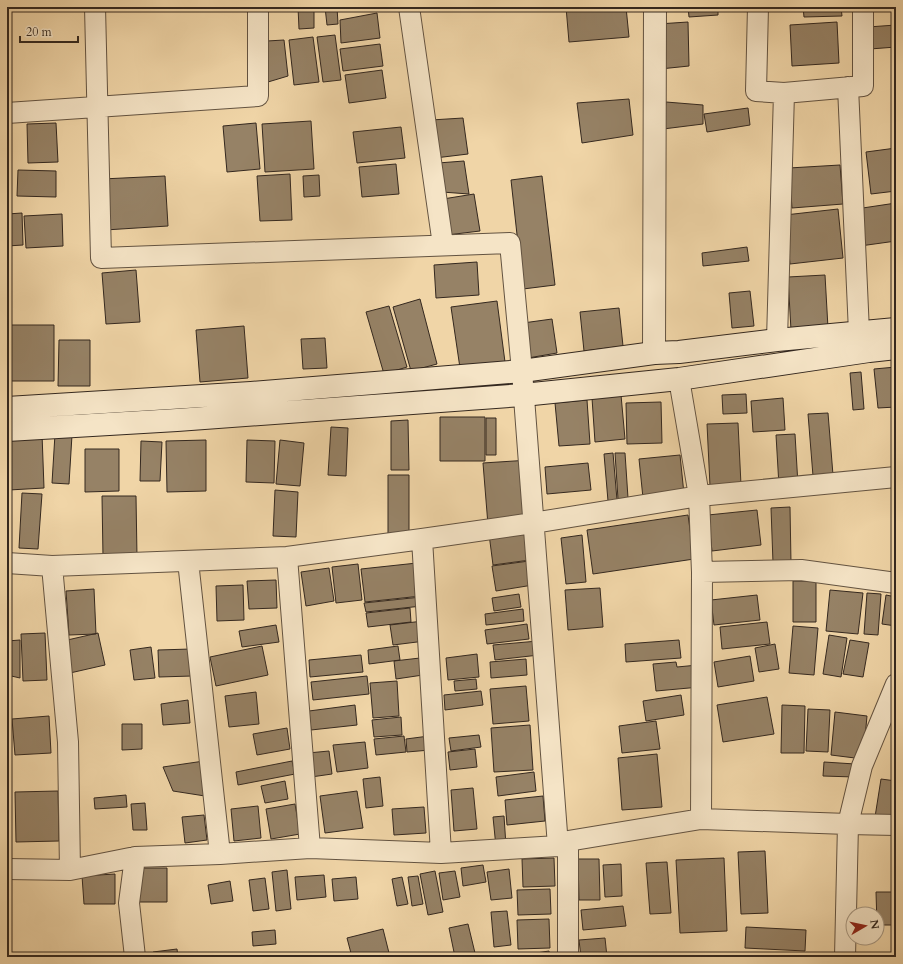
<svg xmlns="http://www.w3.org/2000/svg" width="903" height="964" font-family="Cardo,serif">
<rect width="100%" height="100%" fill="#f0d5a7"/>
<filter id="stains"><feTurbulence type="fractalNoise" baseFrequency=".005" numOctaves="4"/><feColorMatrix values="0 0 0 0 .2 0 0 0 0 .09 0 0 0 0 .02 0 0 0 .5 -.17"/></filter>
<radialGradient id="worn" r=".72"><stop offset=".6" stop-color="#630" stop-opacity="0"/><stop offset="1" stop-color="#630" stop-opacity=".3"/></radialGradient>
<!-- building -->
<path fill="#968266" stroke="#34281f" d="M298,7H314V28L299,29Z
M325,7H337L338,24L327,25Z
M566,7H626L629,37L569,42Z
M688,7H718V15L689,17Z
M803,7H841L842,16L804,17Z
M377,13L380,38L341,43L340,20Z
M688,22L689,66L660,69L658,24Z
M837,22L839,63L792,66L790,25Z
M896,25V47L870,49L868,27Z
M335,35L341,80L323,82L317,37Z
M313,37L319,82L294,85L289,40Z
M284,40L288,76L268,82L267,41Z
M380,44L383,66L343,71L340,49Z
M382,70L386,98L349,103L345,75Z
M629,99L633,135L582,143L577,103Z
M666,102L703,105V124L663,129Z
M748,108L750,125L707,132L704,114Z
M463,118L468,154L435,158L431,120Z
M311,121L314,169L265,172L262,124Z
M56,123L58,162L28,163L27,124Z
M256,123L260,169L227,172L223,126Z
M401,127L405,158L357,163L353,132Z
M896,148V191L871,194L866,152Z
M464,161L469,194L442,192L438,163Z
M396,164L399,194L362,197L359,167Z
M840,165L843,204L792,208L789,168Z
M18,170L56,171V197L17,196Z
M290,174L292,220L260,221L257,176Z
M319,175L320,196L304,197L303,176Z
M165,176L168,226L105,230L102,179Z
M542,176L555,285L523,289L511,180Z
M474,194L480,231L447,235L443,199Z
M896,203V241L860,246L856,209Z
M838,209L843,258L790,264L785,215Z
M22,213L23,245L7,246V214Z
M62,214L63,246L26,248L24,216Z
M747,247L749,261L703,266L702,253Z
M477,262L479,295L436,298L434,265Z
M136,270L140,322L106,324L102,273Z
M825,275L828,328L791,330L788,277Z
M750,291L754,326L732,328L729,293Z
M420,299L437,364L411,371L393,307Z
M497,301L505,362L460,368L451,307Z
M389,306L407,367L384,374L366,312Z
M619,308L623,346L584,351L580,312Z
M552,319L557,353L528,358L523,323Z
M7,325H54V381H7Z
M244,326L248,378L200,382L196,330Z
M325,338L327,368L303,369L301,339Z
M59,340H90V386H58Z
M896,367V407L878,408L874,369Z
M861,372L864,409L853,410L850,373Z
M746,394L747,413L723,414L722,395Z
M621,395L625,439L595,442L592,398Z
M783,398L785,430L753,432L751,401Z
M587,400L590,444L559,446L555,403Z
M661,402L662,443L627,444L626,403Z
M828,413L833,475L813,476L808,414Z
M440,417H485V461H440Z
M486,418H496V455H486Z
M408,420L409,470H391V421Z
M738,423L741,485L710,486L707,424Z
M331,427L348,428L346,476L328,475Z
M42,434L44,488L9,490L7,436Z
M55,434L72,435L69,484L52,483Z
M795,434L798,485L779,486L776,435Z
M206,440V491L167,492L166,441Z
M247,440L275,441L274,483L246,482Z
M280,440L304,443L300,486L276,484Z
M141,441L162,442L160,481H140Z
M85,449H119V491L85,492Z
M613,453L617,500L608,501L604,454Z
M615,453H625L628,498L618,499Z
M680,455L684,494L643,498L639,459Z
M530,460L535,522L488,525L483,463Z
M588,463L591,490L547,494L545,467Z
M388,475H409V535H388Z
M275,490L298,492L296,537L273,536Z
M22,493L42,494L38,549L19,548Z
M102,496H136L137,557H103Z
M790,507L791,563H773L771,508Z
M757,510L761,545L712,551L708,515Z
M688,515L694,559L593,574L587,530Z
M525,529L530,560L493,565L489,534Z
M582,535L586,582L566,584L561,538Z
M529,561L533,585L496,591L492,566Z
M417,563L421,596L365,602L361,569Z
M358,564L362,600L336,603L332,567Z
M329,568L334,601L306,606L301,572Z
M276,580L277,608L249,609L247,581Z
M793,581H816V622H793Z
M243,585L244,620L217,621L216,586Z
M600,588L603,627L568,630L565,590Z
M94,589L96,634L69,635L66,591Z
M830,590L863,593L858,634L826,631Z
M867,593L881,594L878,635L864,634Z
M519,594L521,607L494,611L492,598Z
M757,595L760,620L714,625L711,600Z
M886,595L896,597V626L882,624Z
M421,597L422,606L366,612L364,603Z
M410,608L411,622L368,627L366,613Z
M523,609L524,621L486,625L485,614Z
M423,621L425,641L393,645L390,625Z
M767,622L770,644L722,649L720,627Z
M527,624L529,639L487,644L485,630Z
M276,625L279,642L242,647L239,631Z
M793,626L818,628L814,675L789,673Z
M45,633L47,680L23,681L21,634Z
M98,633L105,665L70,673L63,641Z
M829,635L847,638L841,677L823,674Z
M20,640V678L7,675V641Z
M679,640L681,658L626,662L625,644Z
M850,640L869,643L863,677L843,674Z
M538,641L539,655L495,660L493,645Z
M775,644L779,669L759,672L755,648Z
M262,646L268,675L216,686L210,657Z
M398,646L400,660L369,664L368,650Z
M151,647L155,678L134,680L130,650Z
M191,649L192,676L159,677L158,650Z
M477,654L479,677L448,680L446,658Z
M361,655L363,672L310,677L309,660Z
M750,656L754,681L718,687L714,662Z
M420,658L423,675L396,679L394,661Z
M526,659L527,675L491,678L490,662Z
M676,662L677,667L698,665L700,687L656,691L653,664Z
M367,676L369,694L313,700L311,682Z
M476,679L477,689L455,691L454,681Z
M397,681L399,716L373,718L370,683Z
M526,686L529,721L493,724L490,689Z
M481,691L483,705L445,710L444,695Z
M256,692L259,724L229,727L225,696Z
M681,695L684,715L646,721L643,701Z
M767,697L774,734L723,742L717,705Z
M188,700L190,723L163,725L161,704Z
M355,705L357,725L311,730L309,711Z
M782,705L805,706L804,753H781Z
M808,709L830,710L828,752L806,751Z
M835,712L867,716L863,759L831,755Z
M49,716L51,753L15,755L12,719Z
M401,717L402,735L374,737L372,720Z
M656,721L660,749L622,753L619,726Z
M122,724H142V749L122,750Z
M530,725L533,770L494,772L491,728Z
M287,728L290,749L257,755L253,734Z
M479,735L481,747L451,751L449,738Z
M404,736L406,752L376,755L374,739Z
M429,736L430,750L407,752L406,739Z
M365,742L368,768L337,772L333,745Z
M475,749L477,767L450,770L448,752Z
M329,751L332,774L311,777L308,753Z
M657,754L662,807L622,810L618,758Z
M204,761L205,796L173,791L163,767Z
M292,761L295,774L238,785L236,772Z
M824,762L855,764L854,777L823,776Z
M534,772L536,791L498,796L496,777Z
M380,777L383,806L366,808L363,779Z
M881,779L896,781V814L895,820L875,817Z
M285,781L288,799L265,803L261,786Z
M473,788L477,829L454,831L451,790Z
M58,791L59,841L16,842L15,792Z
M357,791L363,828L325,833L320,796Z
M126,795L127,807L95,809L94,798Z
M543,796L545,821L507,825L505,800Z
M145,803L147,830H133L131,804Z
M295,804L300,834L271,839L266,809Z
M258,806L261,838L234,841L231,809Z
M424,807L426,833L394,835L392,809Z
M204,815L207,840L185,843L182,817Z
M504,816L506,846L496,847L493,817Z
M765,851L768,913L741,914L738,852Z
M554,858L555,886L523,887L522,859Z
M724,858L727,931L680,933L676,860Z
M578,859H599L600,900H579Z
M667,862L671,913L650,914L646,863Z
M621,864L622,896L605,897L603,865Z
M483,865L486,882L463,886L461,868Z
M138,868H167V902H138Z
M509,869L512,898L491,900L487,872Z
M287,870L291,909L276,911L272,872Z
M435,871L443,912L428,915L420,874Z
M455,871L460,897L443,900L439,873Z
M115,874V904H84L82,876Z
M324,875L326,897L297,900L295,877Z
M418,876L423,904L412,906L408,877Z
M356,877L358,899L334,901L332,879Z
M402,877L408,904L397,906L392,879Z
M265,878L269,909L253,911L249,880Z
M230,881L233,901L211,904L208,885Z
M550,889L551,914L518,915L517,890Z
M876,892H896V925H877Z
M623,906L626,926L583,930L581,910Z
M507,911L511,945L494,947L491,912Z
M549,919L550,948L518,949L517,920Z
M468,924L475,953L455,957L449,928Z
M746,927L806,930L805,951L745,948Z
M383,929L390,957H352L347,938Z
M275,930L276,944L253,946L252,932Z
M605,938L607,957H581L579,940Z
M177,949L178,957H153V952Z
M549,951L550,957H511Z"/>
<g fill="none" stroke-linecap="round" stroke-linejoin="round">
<defs>
<path id="minor" d="M95,7L101,258L510,243L522,371L558,846
M409,7L443,245
M758,7L756,91L784,93L777,340
M848,87L859,332
M784,93L863,86V7
M7,113L258,96V7
M679,379L699,496L702,572L701,819
M422,539L441,853
M287,557L310,848
M188,561L220,854
M7,563L52,566L287,557L422,539L533,523L699,496L896,477
M52,566L68,742L70,870
M702,572L801,570L896,583
M135,857L129,903L135,957
M7,869L70,870L135,857L220,854L310,848L441,853L558,846L568,841L701,819L848,824L896,825
M568,957V841
M845,957L848,824L862,766L896,684"/>
<path id="tertiary" d="M654,353L655,7"/>
<path id="secondary" d="M7,408L251,393L522,371L654,353L679,352L777,340L896,329
M7,430L177,420L523,395L679,379L869,351L896,348"/>
</defs>
<!-- minor casing -->
<use href="#minor" stroke="#635341" stroke-width="22"/>
<!-- tertiary casing -->
<use href="#tertiary" stroke="#635341" stroke-width="24"/>
<!-- secondary casing -->
<use href="#secondary" stroke="#34281f" stroke-width="24"/>
<!-- minor -->
<use href="#minor" stroke="#f5e4c6" stroke-width="20"/>
<!-- tertiary -->
<use href="#tertiary" stroke="#f5e4c6" stroke-width="22"/>
<!-- secondary -->
<use href="#secondary" stroke="#f5e4c6" stroke-width="22"/>
</g>
<!-- margin -->
<rect width="903" height="964" fill="none" stroke="#f0d5a7" stroke-width="24"/>
<rect x="8" y="8" width="887" height="948" fill="none" stroke="#34281f" stroke-width="2"/>
<rect x="12" y="12" width="879" height="940" fill="none" stroke="#34281f"/>
<!-- north arrow -->
<g transform="translate(865 926) rotate(81)"><circle r="19" fill="#f5e4c6" stroke="#a89983"/>
<path d="M0-3L7 15L0 10L-7 15Z" fill="#8f2418"/>
<text y="-6" font-size="11" font-weight="bold" text-anchor="middle" fill="#34281f">N</text>
</g>
<!-- scale -->
<path d="M20 36v6h58v-6" fill="none" stroke="#34281f" stroke-width="2"/>
<text x="26" y="36" font-size="12" fill="#34281f" stroke="#f5e4c6" stroke-width="3" paint-order="stroke">20 m</text>
<rect width="100%" height="100%" filter="url(#stains)"/>
<rect width="100%" height="100%" fill="url(#worn)"/>
</svg>
